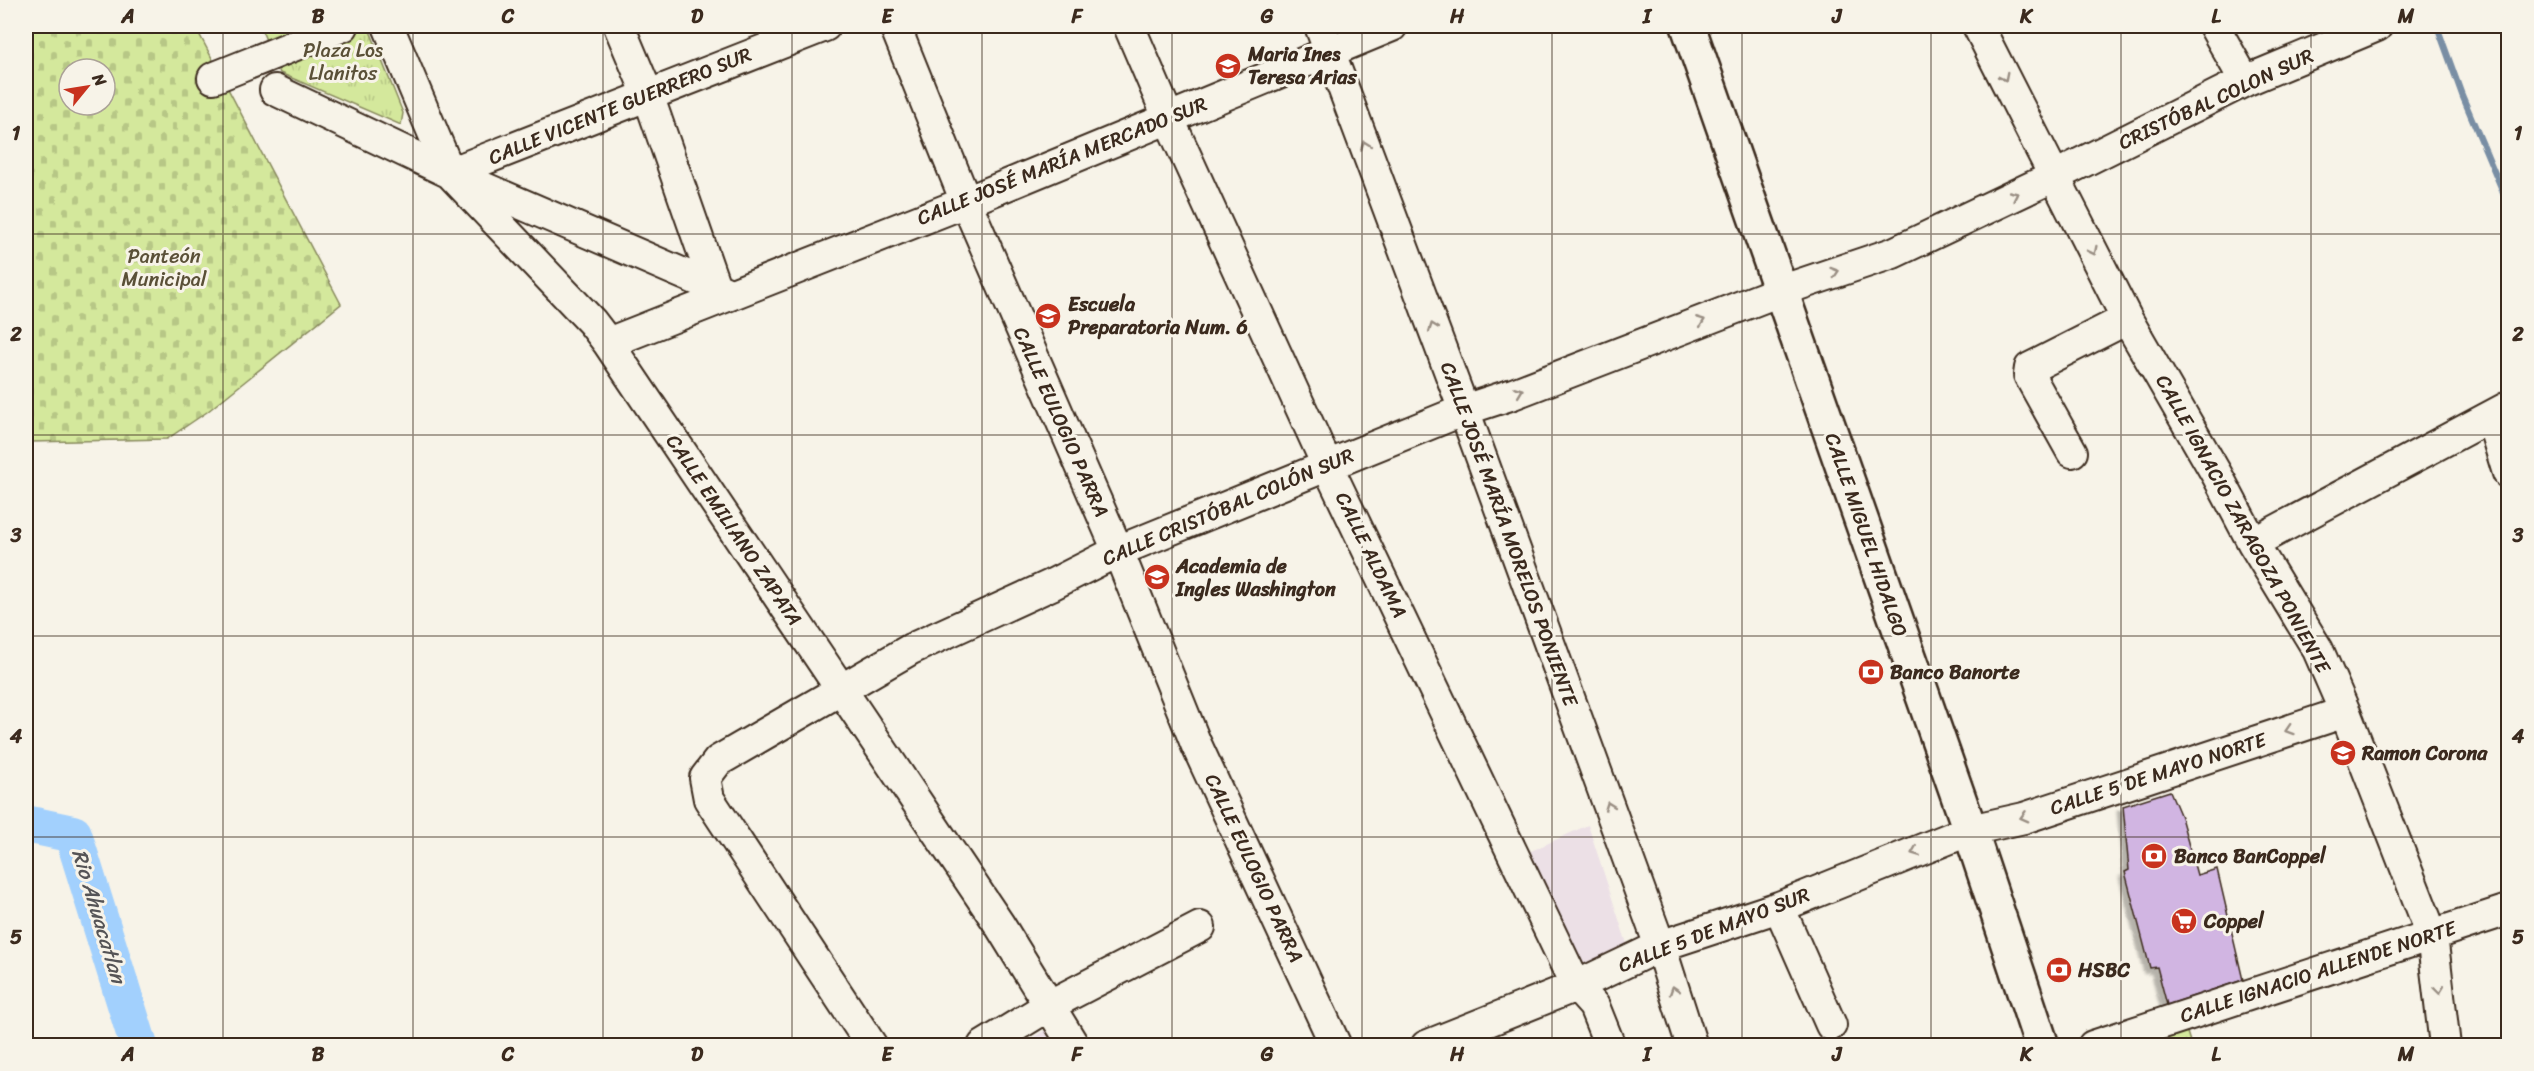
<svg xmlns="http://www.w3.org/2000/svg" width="2534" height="1071" font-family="Sriracha,sans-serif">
<defs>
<pattern id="cemetery-stones" width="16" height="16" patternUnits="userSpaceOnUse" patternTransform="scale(1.5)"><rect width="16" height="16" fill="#d4e89c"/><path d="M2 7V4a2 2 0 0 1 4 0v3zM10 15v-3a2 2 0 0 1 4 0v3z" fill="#b7c786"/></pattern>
<pattern id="park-tufts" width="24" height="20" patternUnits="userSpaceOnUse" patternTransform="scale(1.5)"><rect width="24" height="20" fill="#d4e89c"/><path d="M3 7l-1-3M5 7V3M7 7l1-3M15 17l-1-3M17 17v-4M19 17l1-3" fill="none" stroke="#b7c786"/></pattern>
<filter id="shadow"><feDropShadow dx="-5.5" dy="5.5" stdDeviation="1.5" flood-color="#0004"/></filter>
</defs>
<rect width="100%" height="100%" fill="#f7f3e8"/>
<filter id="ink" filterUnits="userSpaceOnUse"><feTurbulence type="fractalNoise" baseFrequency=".0167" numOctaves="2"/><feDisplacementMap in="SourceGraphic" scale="12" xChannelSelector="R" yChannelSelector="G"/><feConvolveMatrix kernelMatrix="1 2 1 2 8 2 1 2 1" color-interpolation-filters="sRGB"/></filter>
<g filter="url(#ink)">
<!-- built -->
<path fill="#ece0e6" d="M1588,825L1629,950L1576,973L1518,857Z
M1046,1030L1055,1045H1021L1045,1030Z"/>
<!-- cemetery -->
<path fill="url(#cemetery-stones)" stroke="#88895d" stroke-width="1.5" fill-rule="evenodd" d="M26,26H195L341,304L207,412L167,439L31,442L26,435ZM69,69H105V105H69Z"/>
<!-- park -->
<path fill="url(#park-tufts)" stroke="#88895d" stroke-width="1.5" d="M260,26H368L403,113L401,125L280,73Z
M2186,1029L2191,1045L2135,1046Z"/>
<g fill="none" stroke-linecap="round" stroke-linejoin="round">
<!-- stream -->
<path stroke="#798ea4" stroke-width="6" d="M2437,26L2462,95L2508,204"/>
<!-- river -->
<path stroke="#a2d0fd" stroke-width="38" d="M26,824L73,834L139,1046"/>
</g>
<!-- building -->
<path fill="#d1b5e2" stroke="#3b2a1e" stroke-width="1.5" filter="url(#shadow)" d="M2170,791L2181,817L2197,875L2217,869L2243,980L2167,1005L2157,967L2150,968L2125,872L2129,870L2123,806Z"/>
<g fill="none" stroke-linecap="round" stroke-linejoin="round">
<defs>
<path id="minor" d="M388,26L450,173L592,322L608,343L999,924L1074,1046
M619,26L648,95L715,287
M895,26L966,202L1118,551L1196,744L1336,1046
M1129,26L1168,117L1327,465L1576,986L1594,1006L1610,1046
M1320,26L1464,410L1660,946L1692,1046
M1978,26L2127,319L2217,475L2253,543L2318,650L2345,712L2432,935L2445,1046
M2214,26L2245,81
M213,78L343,26
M275,90L450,173L730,294
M450,173L825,26
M608,343L966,202L1392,26
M2491,417L2508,473
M2072,452L2029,375L2030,368L2127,319
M2253,543L2508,407
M1779,907L1831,1025
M872,1046L709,799L705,778L718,761L911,649L1051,585L1118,551L1464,410L1513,394L1780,291L1893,253L2055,176L2245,81L2377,26
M983,1046L1050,1005L1200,927
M1426,1046L1576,986L1660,946L1779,907L1970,830L2024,818L2345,712
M2093,1046L2508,910"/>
<path id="major" d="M1688,26L1970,830L2042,1046"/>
</defs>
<!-- minor casing -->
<use href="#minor" stroke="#3b2a1e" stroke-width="34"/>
<!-- major casing -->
<use href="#major" stroke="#3b2a1e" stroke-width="38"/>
<!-- minor -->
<use href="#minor" stroke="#f7f3e8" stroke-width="30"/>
<!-- major -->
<use href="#major" stroke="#f7f3e8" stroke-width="33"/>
</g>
<!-- one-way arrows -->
<defs><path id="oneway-chevron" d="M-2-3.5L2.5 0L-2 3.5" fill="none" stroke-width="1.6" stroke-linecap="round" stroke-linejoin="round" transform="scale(1.5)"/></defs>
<g stroke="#998e83">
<use href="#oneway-chevron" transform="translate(2004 77) rotate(63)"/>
<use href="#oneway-chevron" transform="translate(1365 145) rotate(-110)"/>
<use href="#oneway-chevron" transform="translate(2014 195) rotate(-25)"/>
<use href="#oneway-chevron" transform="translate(2093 251) rotate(64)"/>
<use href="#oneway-chevron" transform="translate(1835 272) rotate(-18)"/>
<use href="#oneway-chevron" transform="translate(1701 321) rotate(-21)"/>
<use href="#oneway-chevron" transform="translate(1433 327) rotate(-110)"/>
<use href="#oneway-chevron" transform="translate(1519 391) rotate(-21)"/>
<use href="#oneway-chevron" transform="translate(2289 730) rotate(162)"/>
<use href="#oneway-chevron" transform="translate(1609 806) rotate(-110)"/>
<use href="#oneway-chevron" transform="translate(2024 817) rotate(165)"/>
<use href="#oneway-chevron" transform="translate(1915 852) rotate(158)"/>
<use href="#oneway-chevron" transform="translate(1674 990) rotate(-108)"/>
<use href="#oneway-chevron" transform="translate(2439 990) rotate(83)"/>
</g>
</g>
<!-- grid -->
<path fill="none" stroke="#3b2a1e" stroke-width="1.5" stroke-opacity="0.55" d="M223,26V1046M413,26V1046M603,26V1046M792,26V1046M982,26V1046M1172,26V1046M1362,26V1046M1552,26V1046M1742,26V1046M1931,26V1046M2121,26V1046M2311,26V1046M26,234H2508M26,435H2508M26,636H2508M26,837H2508"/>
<!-- icons -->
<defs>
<symbol id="school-disc" viewBox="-11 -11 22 22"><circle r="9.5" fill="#c8321e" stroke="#f7f3e8"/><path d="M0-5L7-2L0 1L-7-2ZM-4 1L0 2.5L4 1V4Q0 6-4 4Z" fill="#fff"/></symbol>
<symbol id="university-disc" viewBox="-11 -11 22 22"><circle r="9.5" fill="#c8321e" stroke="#f7f3e8"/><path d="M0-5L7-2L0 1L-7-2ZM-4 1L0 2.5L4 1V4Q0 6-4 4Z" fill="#fff"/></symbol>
<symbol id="bank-disc" viewBox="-11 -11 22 22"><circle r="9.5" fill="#c8321e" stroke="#f7f3e8"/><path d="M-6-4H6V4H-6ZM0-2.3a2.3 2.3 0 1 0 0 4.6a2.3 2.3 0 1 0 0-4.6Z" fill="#fff"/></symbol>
<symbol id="supermarket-disc" viewBox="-11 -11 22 22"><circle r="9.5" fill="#c8321e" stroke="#f7f3e8"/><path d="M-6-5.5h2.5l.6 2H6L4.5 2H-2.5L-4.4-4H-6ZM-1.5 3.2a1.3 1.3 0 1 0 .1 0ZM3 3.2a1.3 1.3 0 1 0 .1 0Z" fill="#fff"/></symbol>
</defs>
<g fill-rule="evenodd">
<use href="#school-disc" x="1213" y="51" width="30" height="30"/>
<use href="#university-disc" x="1033" y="301" width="30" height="30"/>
<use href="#university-disc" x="1142" y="562" width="30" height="30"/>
<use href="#bank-disc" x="1856" y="657" width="30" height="30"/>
<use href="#school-disc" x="2328" y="738" width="30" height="30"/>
<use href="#bank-disc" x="2139" y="841" width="30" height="30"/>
<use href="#supermarket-disc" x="2169" y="906" width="30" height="30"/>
<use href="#bank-disc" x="2044" y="955" width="30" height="30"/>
</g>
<g text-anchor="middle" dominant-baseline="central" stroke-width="6" stroke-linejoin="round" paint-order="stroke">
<!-- park labels -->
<g font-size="20" fill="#5a5037" stroke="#f7f3e8">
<text x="343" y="50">Plaza Los<tspan x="343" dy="23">Llanitos</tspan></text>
<text x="164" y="256">Panteón<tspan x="164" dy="23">Municipal</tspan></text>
</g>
<!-- poi labels -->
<g font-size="20" font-weight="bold" fill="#3b2a1e" stroke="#f7f3e8" text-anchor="start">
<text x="1248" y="54">Maria Ines<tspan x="1248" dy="23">Teresa Arias</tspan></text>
<text x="1068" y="304">Escuela<tspan x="1068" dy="23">Preparatoria Num. 6</tspan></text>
<text x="1176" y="566">Academia de<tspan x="1176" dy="23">Ingles Washington</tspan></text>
<text x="1890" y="672">Banco Banorte</text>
<text x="2362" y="753">Ramon Corona</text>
<text x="2174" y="856">Banco BanCoppel</text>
<text x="2204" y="921">Coppel</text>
<text x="2078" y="970">HSBC</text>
</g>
<!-- street labels -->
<g font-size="20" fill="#3b2a1e" stroke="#f7f3e8">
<text transform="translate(2216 99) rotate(-25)">CRISTÓBAL COLON SUR</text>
<text transform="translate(620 106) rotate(-22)">CALLE VICENTE GUERRERO SUR</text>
<text transform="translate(1062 161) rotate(-22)">CALLE JOSÉ MARÍA MERCADO SUR</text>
<text transform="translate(1061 422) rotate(66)">CALLE EULOGIO PARRA</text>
<text transform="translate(1228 507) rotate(-23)">CALLE CRISTÓBAL COLÓN SUR</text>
<text transform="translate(2243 524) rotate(61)">CALLE IGNACIO ZARAGOZA PONIENTE</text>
<text transform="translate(734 530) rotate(56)">CALLE EMILIANO ZAPATA</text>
<text transform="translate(1509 534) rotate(70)">CALLE JOSÉ MARÍA MORELOS PONIENTE</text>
<text transform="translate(1866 535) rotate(71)">CALLE MIGUEL HIDALGO</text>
<text transform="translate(1371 555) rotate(64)">CALLE ALDAMA</text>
<text transform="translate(2158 774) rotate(-18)">CALLE 5 DE MAYO NORTE</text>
<text transform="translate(1254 868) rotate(65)">CALLE EULOGIO PARRA</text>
<text transform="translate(1714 930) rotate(-21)">CALLE 5 DE MAYO SUR</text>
<text transform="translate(2318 972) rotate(-18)">CALLE IGNACIO ALLENDE NORTE</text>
</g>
<!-- water labels -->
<g font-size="21" font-style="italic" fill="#555456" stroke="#f7f3e8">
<text transform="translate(99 916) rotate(73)">Rio Ahuacatlan</text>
</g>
</g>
<!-- margin -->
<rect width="2534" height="1071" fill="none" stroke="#f7f3e8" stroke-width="66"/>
<!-- north arrow -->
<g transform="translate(87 87) rotate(60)"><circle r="28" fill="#f7f3e8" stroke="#aca397" stroke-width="1.5"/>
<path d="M0-4.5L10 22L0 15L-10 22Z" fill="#c8321e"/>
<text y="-9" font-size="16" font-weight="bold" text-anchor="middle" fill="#3b2a1e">N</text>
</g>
<rect x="33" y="33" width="2468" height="1005" fill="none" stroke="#3b2a1e" stroke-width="2"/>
<g font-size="20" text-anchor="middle" font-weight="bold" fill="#3b2a1e">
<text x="128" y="23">A</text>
<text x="318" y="23">B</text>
<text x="508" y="23">C</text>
<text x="697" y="23">D</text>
<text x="887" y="23">E</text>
<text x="1077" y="23">F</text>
<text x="1267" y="23">G</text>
<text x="1457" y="23">H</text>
<text x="1647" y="23">I</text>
<text x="1837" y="23">J</text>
<text x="2026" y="23">K</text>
<text x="2216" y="23">L</text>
<text x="2406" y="23">M</text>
<text x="16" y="140">1</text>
<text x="2518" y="140">1</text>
<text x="16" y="341">2</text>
<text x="2518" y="341">2</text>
<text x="16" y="542">3</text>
<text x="2518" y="542">3</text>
<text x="16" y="743">4</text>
<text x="2518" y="743">4</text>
<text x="16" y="944">5</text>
<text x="2518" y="944">5</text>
<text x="128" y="1061">A</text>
<text x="318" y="1061">B</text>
<text x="508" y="1061">C</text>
<text x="697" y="1061">D</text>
<text x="887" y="1061">E</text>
<text x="1077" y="1061">F</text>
<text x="1267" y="1061">G</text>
<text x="1457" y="1061">H</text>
<text x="1647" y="1061">I</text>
<text x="1837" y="1061">J</text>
<text x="2026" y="1061">K</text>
<text x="2216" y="1061">L</text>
<text x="2406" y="1061">M</text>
</g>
</svg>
